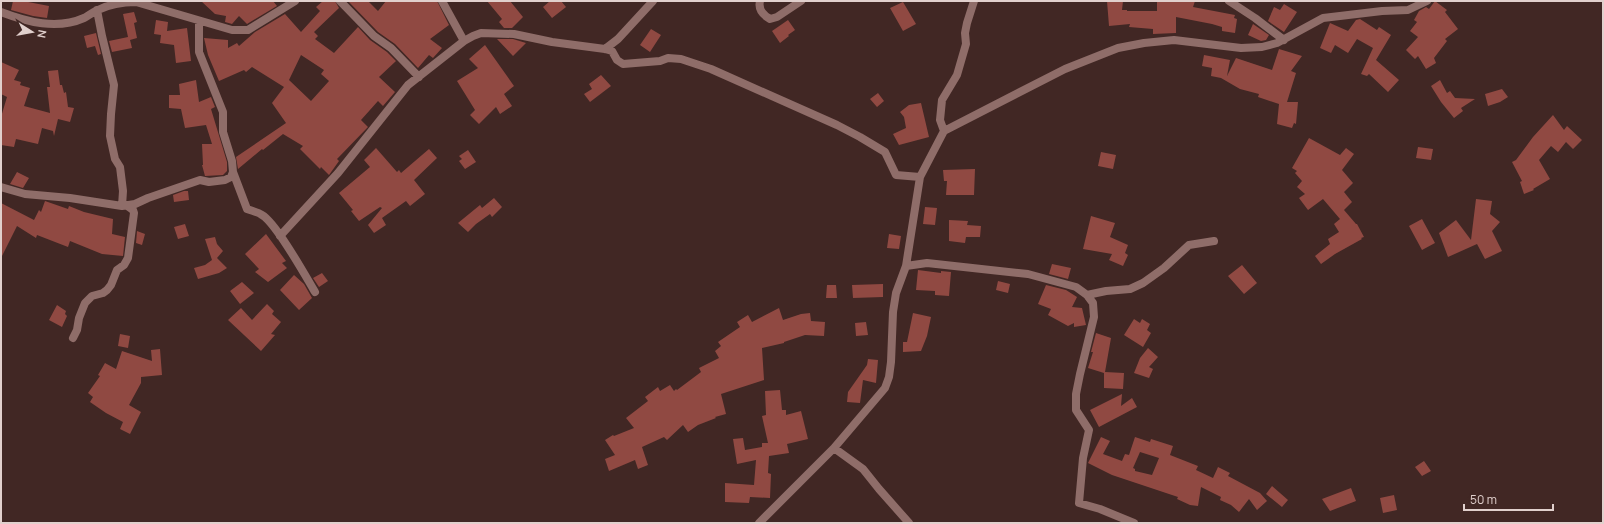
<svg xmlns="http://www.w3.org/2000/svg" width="1604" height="524" font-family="Manrope,sans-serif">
<rect width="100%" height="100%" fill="#412724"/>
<!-- building -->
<path fill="#904942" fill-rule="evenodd" d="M13,1H23L49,6L47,18L33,16L11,10Z
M201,1H273L277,6L247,24L239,16L232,24L225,22L226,16L215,14Z
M323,1H335L339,8L314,32L318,36L315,39L334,53L358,27L370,40L387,52L396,61L379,77L395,92L383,106L378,101L361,120L368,127L337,159L339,161L329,175L321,167L320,169L300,149L303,146L283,134L263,150L262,149L238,169L236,157L286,123L272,103L284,87L252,67L246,72L244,70L219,81L208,55L204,38L228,40V48L237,43L239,46L255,32L285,14L301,32L320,11L316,7ZM301,55L324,70L321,74L329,81L311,101L289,80Z
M348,1H368L378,11L386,1H437L449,25L430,39L442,48L433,58L429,55L418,68L395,44L378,32Z
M487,1H510L523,17L512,28H504L499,22L502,19Z
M550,1H561L566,7L552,18L543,7Z
M1107,1H1123L1122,10H1127V11H1157V1H1195L1193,7L1235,15L1234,18L1237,19L1235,33L1222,31V27L1212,24L1176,17V33L1153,34V29L1129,27L1130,24L1109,26Z
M1435,1L1447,10L1445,12L1458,29L1445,39L1447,41L1434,58L1436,63L1426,69L1418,56L1415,59L1406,50L1418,37L1410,31L1417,22L1414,20L1419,11L1426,7L1429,9Z
M903,2L916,24L903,31L890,8Z
M1284,4L1297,12L1284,32L1268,21L1274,7L1280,10Z
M134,12L137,22L134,23L137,38L130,40L132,48L112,52L109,41L128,37L123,14Z
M1360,19L1377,30L1379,27L1391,35L1376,60L1399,80L1388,92L1369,74L1367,76L1361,74L1373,48L1357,39L1348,53L1335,45L1331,53L1320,48L1330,23L1348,31L1356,20Z
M156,20L168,22L167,31L187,28L191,61L176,63L174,45L160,43L161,35L154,34Z
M788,20L795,30L788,35L789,36L780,43L772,31Z
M1253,24L1269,35L1266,40L1261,41L1248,35Z
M651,29L661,35L650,52L640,45Z
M96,33L101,54L98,55L95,46L87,48L84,36Z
M497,39H513L526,43L513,56Z
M485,45L514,86L504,94L512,106L500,114L496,107L479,124L470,115L475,110L457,81L478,68L469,59Z
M1279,49L1302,56L1291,71L1296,73L1287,102H1298L1296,124L1294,123L1292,128L1277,124L1279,104L1258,97L1259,94L1240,89L1221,78L1211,76L1212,68L1202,66L1204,55L1230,60L1227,76L1236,58L1272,70Z
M1,62L19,70L14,80L21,82L20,85L30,88L24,106L50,113L47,87H50L48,71L58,70L60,85H62L64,93L66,92L68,107L74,108L70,122L58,119L54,136L53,131L42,128L38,144L16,139L14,147L1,145V117L7,97L1,94Z
M601,75L611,86L590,102L584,94L592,89L589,84Z
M196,80L199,102L211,97L215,107L211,109L227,162V171L223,175L205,176L202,165H203L202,144H212L206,125L185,128L181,109L169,108V95H180L179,84Z
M1440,80L1447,93L1450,91L1455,98L1475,99L1461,108L1463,111L1454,118L1441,102L1431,86Z
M1502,89L1508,97L1500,102L1488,106L1485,94Z
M878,93L884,101L877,107L870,99Z
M921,103L929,137L899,145L893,134L906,128L904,117L900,112L909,105Z
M1553,115L1564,130L1567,126L1582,140L1573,149L1566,142L1558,152L1551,146L1539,160L1550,179L1533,189L1534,190L1524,194L1520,182L1522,181L1512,162L1516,160L1533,137Z
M1309,138L1340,155L1346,148L1354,154L1342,170L1353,183L1344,192L1352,202L1344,210L1356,224H1357L1364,237L1361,238L1362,239L1335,254L1321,264L1315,256L1330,244L1328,239L1339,232L1334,224L1340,219L1323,199L1308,210L1299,198L1305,194L1297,187L1302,181L1295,173L1297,171L1292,168Z
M1418,147L1433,149L1431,160L1416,158Z
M376,148L397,172L399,170L401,173L429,149L437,158L414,180L425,194L410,206L406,201L382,218L386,225L374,233L368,225L382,208L380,207L359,221L351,211L353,210L339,193L370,167L364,160Z
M468,150L476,162L465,169L459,161L462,159L459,156Z
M1101,152L1116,155L1113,169L1098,166Z
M975,169L974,195H946L947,181H944L943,170Z
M17,172L29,178L23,188L10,184Z
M184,191H188L189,200L174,202L173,195Z
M494,198L502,207L492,217L490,214L476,224L468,232L458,223L480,205L482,208Z
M1476,199L1492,201L1490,214L1500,222L1492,231L1502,251L1485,259L1477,244L1448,257L1439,233L1456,220L1471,240Z
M45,201L68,209L69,206L84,212L113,219L112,234L125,237L123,256L102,254L70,241L68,247L37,235L36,238L17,226L1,258V203L34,220L39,210L41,212Z
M925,207L937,208L935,225L923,224Z
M1091,216L1115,223L1110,237L1128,245L1125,253L1128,255L1123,266L1109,260L1112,254L1083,249Z
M1422,219L1435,243L1422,250L1409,226Z
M949,220L968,221L967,225L981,226L980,237H966L965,243L949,241Z
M185,224L189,236L178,239L174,227Z
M137,231L145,234L142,245L136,243Z
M266,234L286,261L282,263L287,268L268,282L255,272L259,269L245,254Z
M889,234L901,236L899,249L887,248Z
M215,237L217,244L223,251L217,258L227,268L219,273L198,279L194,268L205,265L212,260L205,239Z
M1052,264L1071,268L1068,279L1049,274Z
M1242,265L1257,283L1244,294L1228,276Z
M918,270L941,273V271L951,272L949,296L935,295V291L916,290Z
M322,273L328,281L319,287L313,278Z
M294,275L304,284L312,298L299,310L280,290Z
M998,281L1010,284L1008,293L996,290Z
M242,282L254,293L240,304L230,291Z
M883,284V297L853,298L852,285Z
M827,285H836L837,298H826Z
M1046,285L1066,290L1077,297L1072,307L1082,308L1086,325L1074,327V323L1068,326L1048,315L1051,309L1038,304Z
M267,304L274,311L272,314L281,322L271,334L275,335L261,351L228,320L241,308L252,320Z
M57,305L66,311L65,314L67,316L62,327L49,320Z
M779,308L783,320L801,314L810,313L811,321L825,322L824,336L805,335L784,342V343L762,348L764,380L721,394L726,414L715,417L716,418L698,425L688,432L683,425L667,440L664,437L642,447L648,465L638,469L635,460L609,471L605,459L615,455L605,440L613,435L614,436L634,428L626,418L648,401L645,397L658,387L660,391L670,385L674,391L676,389L677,390L701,372L699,368L719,358L715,351L721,346L718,342L740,327L737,322L748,315L752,322Z
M913,313L931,317L927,336L921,351L903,352V342H907Z
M1134,319L1140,323L1142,319L1150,324L1147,330L1151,333L1143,347L1124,335Z
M866,322L868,335L856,336L855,323Z
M1096,333L1111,338L1105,372L1124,373L1123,389L1104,388V373L1088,368L1093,352H1091Z
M120,334L130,336L128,348L118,346Z
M1148,348L1158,357L1149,367L1153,369L1149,378L1134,373L1140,358Z
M160,349L162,375L141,377V383L129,405L141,412L130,434L120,429L123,422L106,413L90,402L93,397L88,393L100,376L98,375L105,363L116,369L122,351L152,361L151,350Z
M868,359L878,360L876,383L863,380L860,403L847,402L848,392L867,365Z
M780,390L782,410H786V415L801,411L808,439L787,444L789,453L769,456L768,473L771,474L770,498L750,497L749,503L725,502V483L754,485L756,460L737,464L733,439L743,438L745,450L762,447V443H768L762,416L766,415L765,391Z
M1122,394L1121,406L1132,398L1137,407L1099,427L1090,410Z
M1101,437L1110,441L1103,454L1122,461L1125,454L1129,455L1135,437L1150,442L1151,439L1173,446L1170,455L1198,466L1196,470L1213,478L1218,467L1230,473L1228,476L1260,493L1267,501L1257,510L1249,499L1239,512L1231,505L1220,500L1221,497L1201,487L1198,506L1190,505L1177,499L1178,497L1112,475L1088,463ZM1140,452L1159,458L1152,475L1135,471V469L1133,468Z
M1424,461L1431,471L1422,476L1415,467Z
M1272,486L1288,500L1282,507L1266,494Z
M1351,488L1356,501L1330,511L1322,499Z
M1394,495L1397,510L1383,513L1380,498Z"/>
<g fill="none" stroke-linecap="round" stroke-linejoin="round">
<!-- street -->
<path stroke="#8f6d69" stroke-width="8" d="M340,1L374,36L391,48L419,77
M442,1L464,41
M760,1C758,9 763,15 770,19L777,17L801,1
M1229,1L1255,18L1284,40
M97,10L102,36L114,85L111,114L110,136L115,159L120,167L123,191L122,206
M1,12C27,22 57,30 84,18C89,15 93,12 98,10C110,4 123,2 136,2L232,30H248L295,1
M199,21V52L223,112V132L232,161L233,172L247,209C252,211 258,212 262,215C276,223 305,275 315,292
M605,49L618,39L653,1
M944,131L1065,69L1118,48L1144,43L1174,40L1241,48L1262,47L1277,43L1323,18L1382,11L1408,10L1427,1
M1,187L25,194L70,198L122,206L135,204L148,198L200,180L209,182L225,180L231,177L233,172
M280,236L338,173L408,85L464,41L473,36L481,33L514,34L552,42L605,49L612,51L617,60L623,64L660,61L668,58L681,59L711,69L837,125L860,137L885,152L896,175L920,177
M906,266L927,263L1028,274L1076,287L1087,295L1093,303L1094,317L1080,374L1076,394V410L1089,430L1083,458L1079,503L1100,509L1134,523
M1087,295L1106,291L1130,289L1143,283L1164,268L1189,245L1214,241
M73,338L77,330L79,318L85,303L92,296L103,293L107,290L111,285L117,270L124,265L128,258L134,213L133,210L126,205
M834,448L863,469L879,489L909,523
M759,523L834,448L885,388L889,377L891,362L893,312L896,293L906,266L920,177L944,131L940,120L942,100L957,75L966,44L965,33L967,23L974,1"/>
</g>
<!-- border -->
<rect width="1604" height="524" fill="none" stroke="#e1d0cd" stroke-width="4"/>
<!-- north arrow -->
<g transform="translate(32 32) rotate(101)" stroke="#412724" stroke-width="3" paint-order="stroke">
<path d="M0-3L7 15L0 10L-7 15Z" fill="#e1d0cd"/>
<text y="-6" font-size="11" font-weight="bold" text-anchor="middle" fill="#e1d0cd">N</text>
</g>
<!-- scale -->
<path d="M1464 504v6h89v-6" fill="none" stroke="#e1d0cd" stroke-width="2"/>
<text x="1470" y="504" font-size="12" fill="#e1d0cd" stroke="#412724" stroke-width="3" paint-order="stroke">50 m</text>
</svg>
